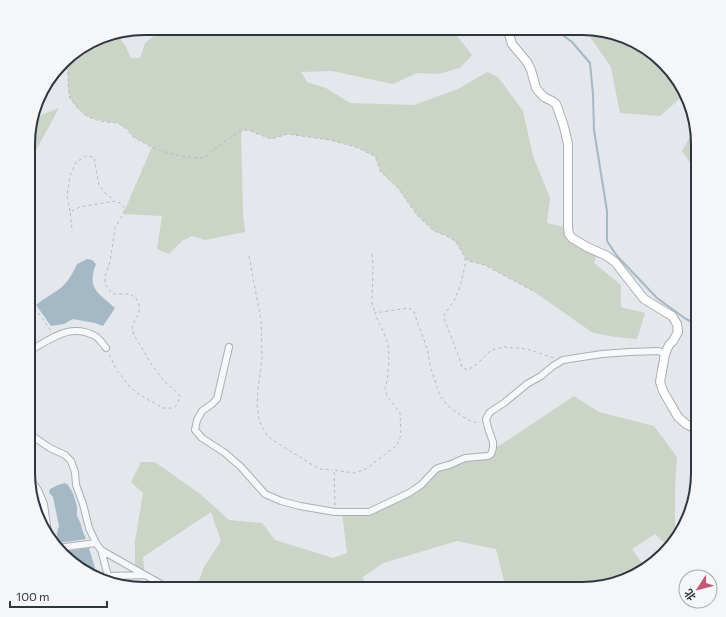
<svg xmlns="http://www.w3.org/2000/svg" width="726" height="617" font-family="Commissioner,'Noto Sans SC',sans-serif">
<rect width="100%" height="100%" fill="#e4e7eb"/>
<!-- green -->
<path fill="#cbd4c7" d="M164,28H451L472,55L460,68L438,74L417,73L393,84L332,71L301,72L307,82L326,88L350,103L414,105L458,89L487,72L498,77L523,111L533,156L550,198L547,223L568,228L569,234L598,252L594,263L621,285V307L645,313L637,339L616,337L593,333L533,291L485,265L469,261L465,257L456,242L449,237L434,231L417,215L398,188L381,172L375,156L356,147L330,140L288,134L271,139L248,130L241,131L243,213L245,232L205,240L192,236L182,241L169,254L157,249L162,216L123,214L152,147L133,137L128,130L118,123L108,122L95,119L86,116L77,108L70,98L68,86V75L66,65L62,63L68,57L107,34L115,33L125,45L131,58H140L145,43Z
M584,28H589L633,40L664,62L686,93L660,116L620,113L611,67Z
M59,108L29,163V129L33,118Z
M695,128L698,137V174L682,151Z
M574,396L599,412L654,426L677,457L675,489V538L669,547L655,534L632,549L645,567L626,580L589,589H501L505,585L496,549L457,541L383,563L363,577L365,589H196L204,567L221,541L211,512L143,557L145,575L135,570V541L143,493L131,482L141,462H155L200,494L229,520L262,523L275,540L333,558L347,553L342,512H369L409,493L432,474L449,465L488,456L493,448L502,444Z"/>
<!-- water -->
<path fill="#a4b8c6" d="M87,259L92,260L96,264C86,289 99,293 115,308L103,326L95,323L73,319L64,324L51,326L36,305C43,299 51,295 58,290C67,284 73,273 77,264Z
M65,483L68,485L73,493L77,507V516L80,522L83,532L86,539L58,543L56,542L57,540V532L59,526L53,497L49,493L50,489L58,485Z
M89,548L95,568L94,576L62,555L60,552Z"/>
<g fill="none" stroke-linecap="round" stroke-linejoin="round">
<!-- stream -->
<path stroke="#a4b8c6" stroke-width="2" d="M553,28L556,30L572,42L590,63L593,94L594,130L607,211V241L617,256L657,298L686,319L698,325"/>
<defs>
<path id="street" d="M229,347L217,399L212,404L202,411L197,420L195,430L202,438L225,453L241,467L265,494L281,501L300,506L335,512H369L409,493L421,485L436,469L441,467L449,465L465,458L488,456L491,454L493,448V442L488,428L486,419L490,412L504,403L527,384L541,376L553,366L563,360L602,354L630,352L659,351L665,354
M29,351C50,340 70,322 95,336C99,338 103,344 106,348
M28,433L50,448L65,455L71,461L75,472L76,485L83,504L89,528L96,543L101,550L145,575L170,589
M28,476L38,490L44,504L48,533
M57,548L96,543
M101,550L108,576
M106,581L108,576L145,575"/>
<path id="secondary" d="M507,28L512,44L527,62L531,70L536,88L540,93L544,97L552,101L556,104L558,109L564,127L568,144V228L569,234L572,238L587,247L607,256L615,262L644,299L672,316L677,324L678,332L673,341L669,345L665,354L660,382L663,391L678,417L686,424L698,430"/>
</defs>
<!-- street casing -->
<use href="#street" stroke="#aaafb5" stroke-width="8"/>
<!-- secondary casing -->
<use href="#secondary" stroke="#aaafb5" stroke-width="10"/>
<!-- path -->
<path stroke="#b7babe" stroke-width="1" stroke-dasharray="3 3" stroke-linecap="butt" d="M62,63L66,65C67,68 68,71 68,74C69,82 67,90 70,98C71,101 74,103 76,105C84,117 94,120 107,122C111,123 116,122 119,124C126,127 129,134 135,138C156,151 180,158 205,158L212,151L232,136L241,131L248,130L271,139L288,134L330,140L356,147L375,156L381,172L398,188L417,215L434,231L449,237L456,242L465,257V266L460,287L454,301L444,315L445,321L460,360L462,367L467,370L473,367L480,361L491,350L504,347L527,349L554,358
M70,211L67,196L70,176L76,162L86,156L94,157L99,185L106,194L114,200
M72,228L70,212L80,207L115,201L122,204L125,210L123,214L115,228L110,262L105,276V284L109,290L113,294H130L136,298L139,305V312L132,327L134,335L153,367L166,383L178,393L180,397L176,406L173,408H163L140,395L129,386L116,369L109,354
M372,254L373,266L372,303L375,312
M249,256L261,320L262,359L258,389L257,405L259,421L268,437L319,469L333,470
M465,258L469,261L485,265L533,291
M29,308L32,307L38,312L51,331
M335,505L334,470L354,473L366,469L397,445L401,435L400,413L387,396L385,388L387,381L389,360L388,344L383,331L378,321L375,313L408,308L414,311L418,325L422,334L428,352L430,366L440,396L448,406L459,414L472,422H480"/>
<!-- street -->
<use href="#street" stroke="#f7f8f9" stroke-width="6"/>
<!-- secondary -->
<use href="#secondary" stroke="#fff" stroke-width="8"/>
</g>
<!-- crop -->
<path d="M0 0H726V617H0ZM144 35H582A109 109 0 0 1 691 144V473A109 109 0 0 1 582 582H144A109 109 0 0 1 35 473V144A109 109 0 0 1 144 35Z" fill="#f4f6f8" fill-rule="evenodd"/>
<path fill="none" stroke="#2e3741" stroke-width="2" d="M144 35H582A109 109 0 0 1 691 144V473A109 109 0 0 1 582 582H144A109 109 0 0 1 35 473V144A109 109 0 0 1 144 35Z"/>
<!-- north arrow -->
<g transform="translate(698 589) rotate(234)"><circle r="19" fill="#f4f6f8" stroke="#a5aaaf"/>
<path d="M0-3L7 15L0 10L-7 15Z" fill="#c05972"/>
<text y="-6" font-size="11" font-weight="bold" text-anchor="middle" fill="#2e3741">北</text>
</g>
<!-- scale -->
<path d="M10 601v6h97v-6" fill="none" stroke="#2e3741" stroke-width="2"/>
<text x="16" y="601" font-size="12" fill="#2e3741" stroke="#f4f6f8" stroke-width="3" paint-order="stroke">100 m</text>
</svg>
